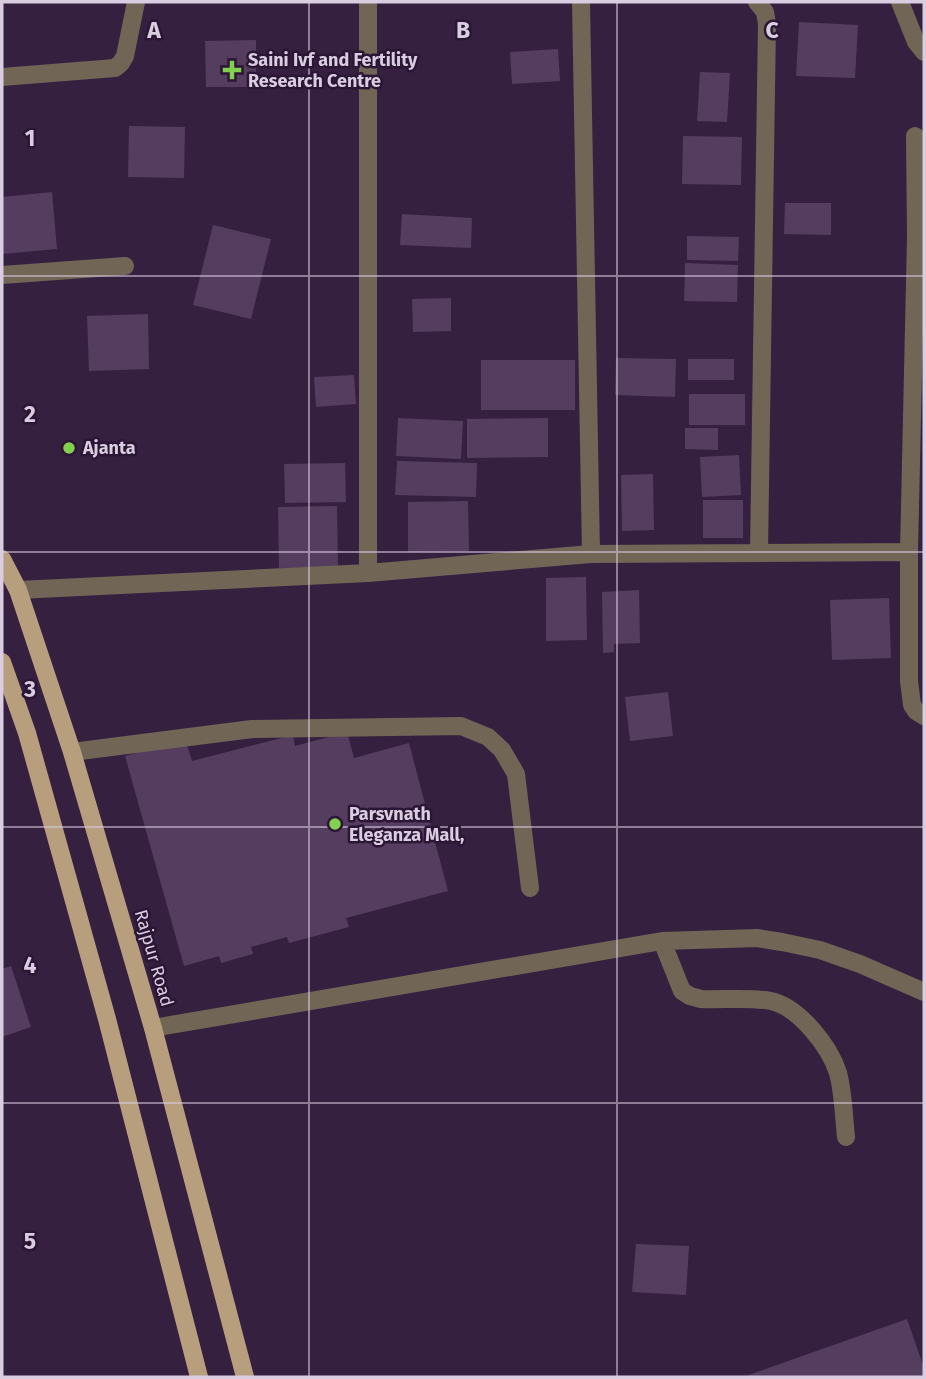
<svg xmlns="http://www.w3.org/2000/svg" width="926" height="1379" font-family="'Fira Sans',sans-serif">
<rect width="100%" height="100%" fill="#362040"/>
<!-- building -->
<path fill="#543d5f" d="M799,22L858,25L855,78L796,76Z
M256,40V87H206L205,41Z
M558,49L560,81L512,84L510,52Z
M700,72L730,73L727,122L697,121Z
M129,126L185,127L184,178L128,177Z
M683,136L742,137L741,185L682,184Z
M52,192L57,249L2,254V197Z
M785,203H831V235L784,234Z
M402,214L472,218L471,248L400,245Z
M213,225L271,239L251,319L193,305Z
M687,236L739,237L738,261L687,260Z
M685,263L738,265L737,302L684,301Z
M451,298V331L413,332L412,299Z
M148,314L149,369L89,371L87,316Z
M616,358L676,359L675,397L615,395Z
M688,359H734V380H688Z
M481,360H575V410H481Z
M354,375L356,404L316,407L314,377Z
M689,394H745V425H689Z
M398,418L463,421L461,459L396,456Z
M548,418V457L467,458V419Z
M685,428H718V450L685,449Z
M739,455L741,495L702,497L700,457Z
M397,461L477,463L476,497L395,495Z
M345,463L346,502L285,503L284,464Z
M653,474L654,530L622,531L621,475Z
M703,500H743V538H703Z
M468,501L469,551L408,552V502Z
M337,506L338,567L279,568L278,507Z
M586,577L587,640L546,641V578Z
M639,590L640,643L614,644V652L603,653L602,592Z
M889,598L891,658L832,660L830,600Z
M668,692L673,736L630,741L625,697Z
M347,732L354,758L409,743L448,891L346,918L349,927L289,943L287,937L251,947L253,954L221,963L219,956L184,966L125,756L185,739L192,761L293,735L295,746Z
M11,966L31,1027L2,1037V969Z
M636,1244L689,1246L686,1295L632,1292Z
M907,1319L924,1368V1377H743Z"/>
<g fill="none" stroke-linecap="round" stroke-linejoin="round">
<!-- minor -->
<path stroke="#716555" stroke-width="18" d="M581,2L591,554
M757,2L765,12L767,24L759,552
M900,2L916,42L924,52
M2,77L115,68L121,63L125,56L136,2
M915,136L916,237L909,552V681L912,705L916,711L924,716
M2,275L125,266
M368,573V2
M18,590L368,573L591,554L909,552
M72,752L252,729L461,726L488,737L502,750L516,774L530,888
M662,941L682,991L690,996L701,999C723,1000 750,997 771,1001C799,1007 830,1047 838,1073C843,1090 844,1119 846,1137
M153,1028L662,941L757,938L782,942L820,950L860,964L924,992"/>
<!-- major -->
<path stroke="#b79f7e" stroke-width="18" d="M2,559L18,590L72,752L153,1028L245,1377
M2,662L27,733L107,1019L199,1377"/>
</g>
<!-- grid -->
<path fill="none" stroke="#dacce1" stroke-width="2" stroke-opacity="0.55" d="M309,2V1377M617,2V1377M2,276H924M2,552H924M2,827H924M2,1103H924"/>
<!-- markers -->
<g fill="#83d04e" stroke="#2c1635" stroke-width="2.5">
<path d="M228.5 59.5h7v7h7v7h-7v7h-7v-7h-7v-7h7z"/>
<circle cx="69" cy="448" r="7"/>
<circle cx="335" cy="824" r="7"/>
</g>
<g text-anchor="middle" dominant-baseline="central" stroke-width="5" stroke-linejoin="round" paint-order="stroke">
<!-- poi labels -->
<g font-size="18" font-weight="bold" fill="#dacce1" stroke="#2c1635" text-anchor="start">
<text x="248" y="60">Saini Ivf and Fertility<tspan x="248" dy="21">Research Centre</tspan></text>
<text x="83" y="448">Ajanta</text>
<text x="349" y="814">Parsvnath<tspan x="349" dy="21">Eleganza Mall,</tspan></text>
</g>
<!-- street labels -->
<g font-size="18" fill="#dacce1" stroke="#2c1635">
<text transform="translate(154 958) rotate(74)">Rajpur Road</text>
</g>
</g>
<g font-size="23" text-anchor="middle" font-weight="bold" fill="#dacce1" stroke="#2c1635" stroke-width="5" stroke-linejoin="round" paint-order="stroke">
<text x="154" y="38">A</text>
<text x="463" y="38">B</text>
<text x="772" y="38">C</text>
<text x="30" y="146">1</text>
<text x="30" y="422">2</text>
<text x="30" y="697">3</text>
<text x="30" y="973">4</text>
<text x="30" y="1249">5</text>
</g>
<!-- border -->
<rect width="926" height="1379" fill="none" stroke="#dacce1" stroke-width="7"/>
</svg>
